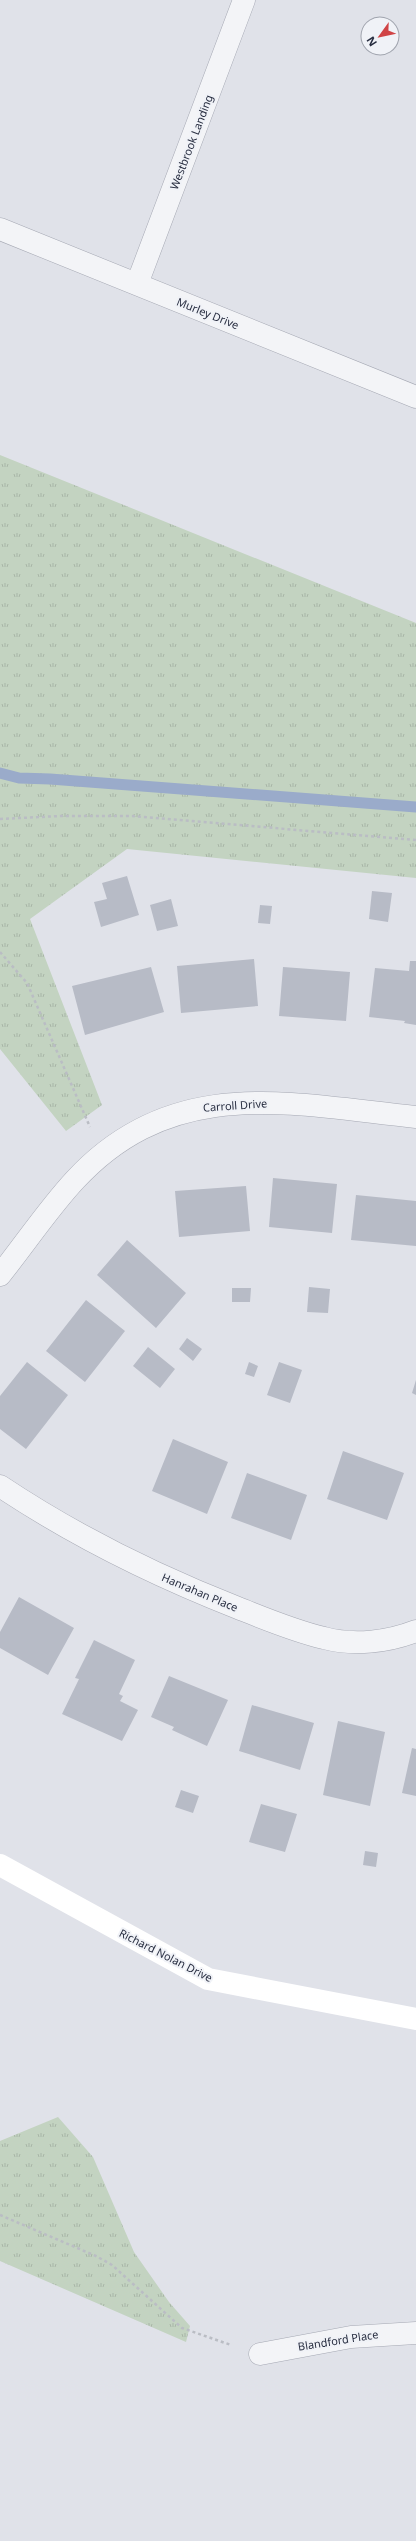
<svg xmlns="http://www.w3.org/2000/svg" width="416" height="2541" font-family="'Noto Sans',sans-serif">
<defs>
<pattern id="park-tufts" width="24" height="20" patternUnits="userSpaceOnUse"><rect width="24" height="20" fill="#c3d3c1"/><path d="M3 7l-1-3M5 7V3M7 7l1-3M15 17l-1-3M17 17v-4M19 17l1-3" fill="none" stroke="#a8b5a7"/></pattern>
</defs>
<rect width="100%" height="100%" fill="#e0e2e9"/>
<!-- park -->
<path fill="url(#park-tufts)" d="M0,455L416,623V878L127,849L30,919L102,1105L66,1131L0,1049Z
M58,2117L93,2157L134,2252L169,2302L190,2326L186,2342L0,2261V2141Z"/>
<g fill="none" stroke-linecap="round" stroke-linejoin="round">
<!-- stream -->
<path stroke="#9aabca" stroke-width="11" d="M0,773L19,778L50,779L416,807"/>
</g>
<!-- building -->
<path fill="#b7bbc6" d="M127,876L139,915L101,927L94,902L107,899L102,883Z
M372,891L392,893L388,922L369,919Z
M171,899L178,926L157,931L150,905Z
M260,905L272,906L270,924L258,923Z
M254,959L258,1006L181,1013L177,966Z
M410,961H416V1025L404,1023L405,1021L369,1017L375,968L409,971Z
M151,967L164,1012L85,1035L72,986Z
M283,967L350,972L346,1021L279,1016Z
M273,1178L337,1184L332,1233L269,1227Z
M246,1186L250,1231L179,1237L175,1191Z
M356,1195L416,1201V1246L351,1240Z
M127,1240L186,1293L156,1328L97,1275Z
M309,1287L330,1289L328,1313L307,1312Z
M232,1288H251L250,1302H232Z
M86,1300L125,1331L85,1382L46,1351Z
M187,1338L202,1349L193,1361L179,1349Z
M148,1347L175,1369L160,1388L133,1366Z
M27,1362L68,1395L26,1449L0,1429V1396Z
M249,1362L258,1366L254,1377L245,1374Z
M279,1362L302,1370L290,1403L267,1395Z
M416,1380V1395L412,1393Z
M173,1439L228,1462L207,1514L152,1491Z
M343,1451L404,1473L387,1520L327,1499Z
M247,1473L307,1495L291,1540L231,1518Z
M19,1597L74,1628L48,1675L0,1648V1632Z
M94,1640L135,1660L119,1694L123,1696L120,1701L138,1710L122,1741L62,1714L79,1679L75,1678Z
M169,1676L228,1700L207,1746L172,1730L174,1727L151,1717Z
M252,1705L314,1723L300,1770L239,1751Z
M338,1721L385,1732L370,1806L323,1795Z
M412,1748L416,1749V1796L402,1793Z
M181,1790L199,1796L193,1813L175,1807Z
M261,1804L297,1814L285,1852L249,1842Z
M365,1851L378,1853L376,1867L363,1865Z"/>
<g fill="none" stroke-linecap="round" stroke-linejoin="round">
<defs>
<path id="street" d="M0,229L416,397
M137,284L244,0
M0,1275C25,1244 48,1209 75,1180C173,1074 290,1104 416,1117
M0,1486C75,1536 154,1575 238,1608C266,1619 294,1631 324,1638C354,1646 388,1642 416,1631
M260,2354L351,2337L416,2333"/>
</defs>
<!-- street casing -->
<use href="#street" stroke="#a5a8b3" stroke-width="23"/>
<!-- path -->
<path stroke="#babdc4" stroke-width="2.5" stroke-dasharray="3 3" stroke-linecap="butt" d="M0,819L60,816H132L416,840
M0,952L27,983L90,1127
M0,2215L96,2256L112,2265L182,2328L231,2345"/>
<!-- street -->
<use href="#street" stroke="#f3f4f7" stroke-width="22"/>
<!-- secondary -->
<path stroke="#fff" stroke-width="22" d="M0,1865L208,1979L416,2019"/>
</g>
<g text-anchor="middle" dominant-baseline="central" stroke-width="4" stroke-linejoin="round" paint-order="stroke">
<!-- street labels -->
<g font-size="11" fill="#282e41" stroke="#f0f2f7">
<text transform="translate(191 142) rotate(-69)">Westbrook Landing</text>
<text transform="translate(208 313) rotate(22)">Murley Drive</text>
<text transform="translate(235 1105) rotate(-4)">Carroll Drive</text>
<text transform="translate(200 1592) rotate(23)">Hanrahan Place</text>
<text transform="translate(166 1955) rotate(27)">Richard Nolan Drive</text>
<text transform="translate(338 2340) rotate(-9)">Blandford Place</text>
</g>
</g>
<!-- north arrow -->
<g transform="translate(380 36) rotate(237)"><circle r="19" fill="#f0f2f7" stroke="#a0a4ae"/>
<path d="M0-3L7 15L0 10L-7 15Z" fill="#d04345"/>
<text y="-6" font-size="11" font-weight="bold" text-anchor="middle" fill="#282e41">N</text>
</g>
</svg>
